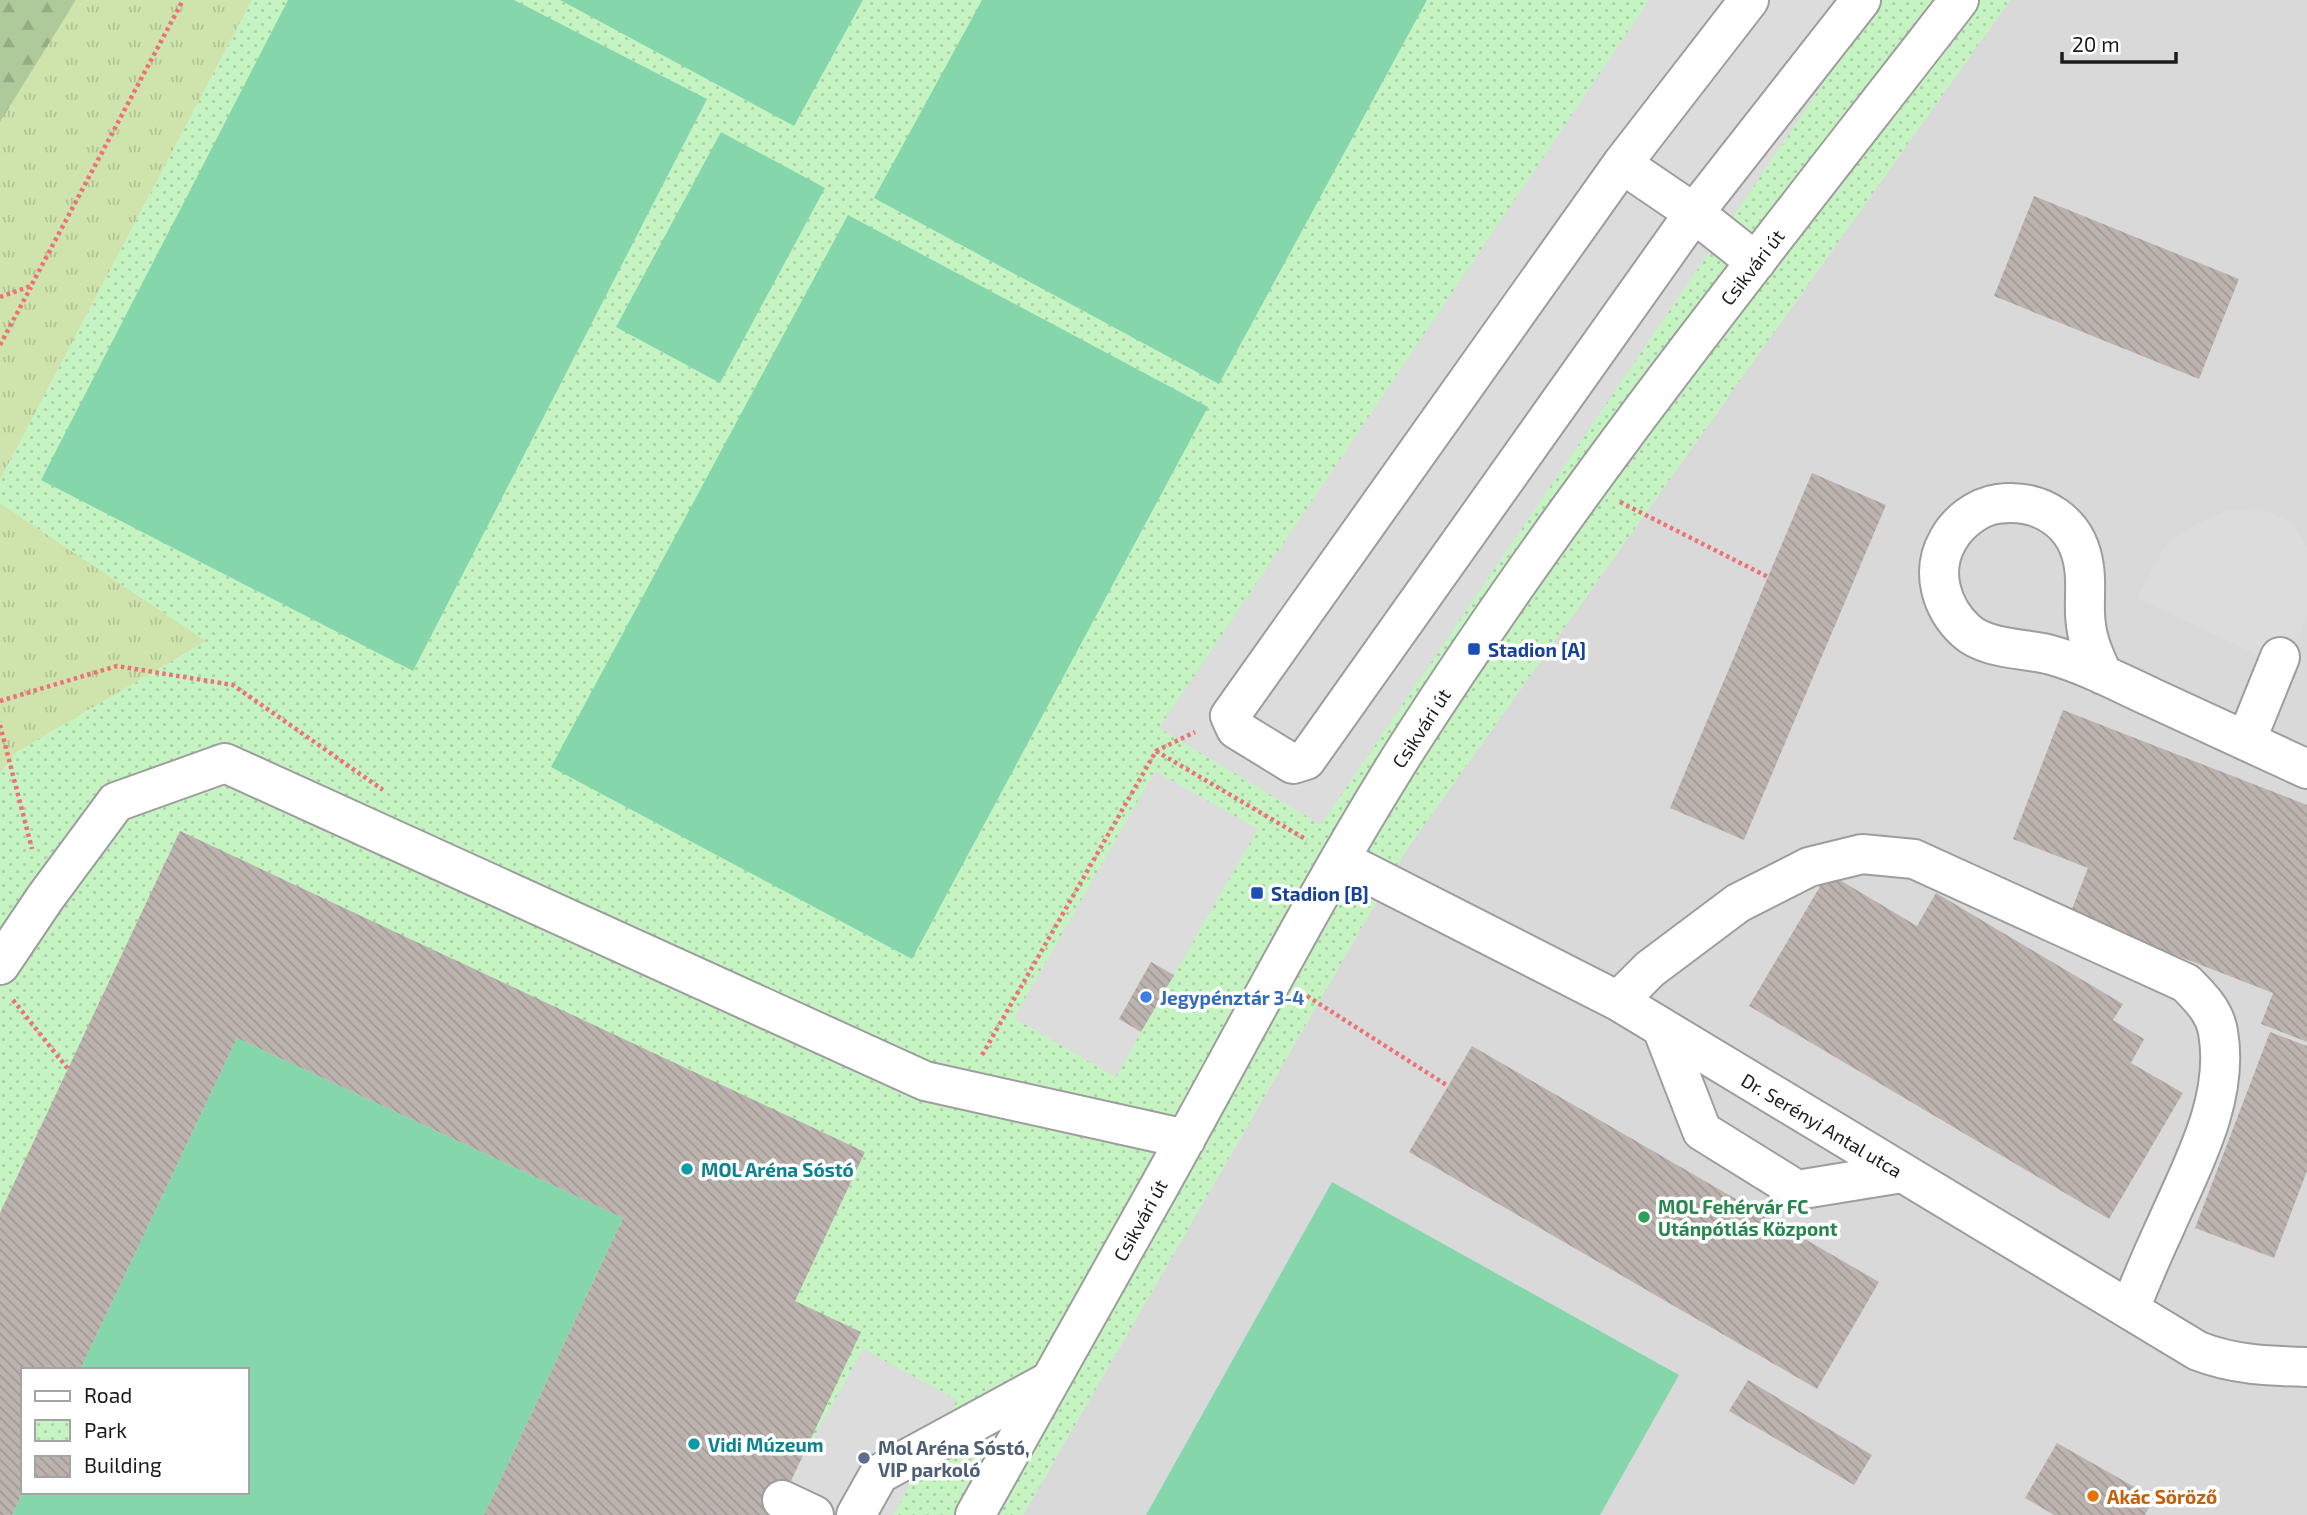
<svg xmlns="http://www.w3.org/2000/svg" width="2307" height="1515" font-family="'Exo 2',sans-serif">
<defs>
<pattern id="grass-tufts" width="24" height="20" patternUnits="userSpaceOnUse" patternTransform="scale(1.75)"><rect width="24" height="20" fill="#cfe3ac"/><path d="M3 7l-1-3M5 7V3M7 7l1-3M15 17l-1-3M17 17v-4M19 17l1-3" fill="none" stroke="#b1c293"/></pattern>
<pattern id="forest-firs" width="22" height="20" patternUnits="userSpaceOnUse" patternTransform="scale(1.75)"><rect width="22" height="20" fill="#aec99a"/><path d="M5 1l3.5 6h-7zM16 11l3.5 6h-7z" fill="#95ac84"/></pattern>
<pattern id="park-dots" width="8" height="8" patternUnits="userSpaceOnUse" patternTransform="scale(1.75)"><rect width="8" height="8" fill="#c5f4c2"/><path d="M2 2h.1M6 6h.1" fill="none" stroke="#a9d1a6" stroke-width="1.8" stroke-linecap="round"/></pattern>
<pattern id="building-back-hatch" width="6" height="6" patternUnits="userSpaceOnUse" patternTransform="scale(1.75)"><rect width="6" height="6" fill="#bcb3af"/><path d="M-1 5l2 2M0 0l6 6M5-1l2 2" fill="none" stroke="#a19996"/></pattern>
</defs>
<rect width="100%" height="100%" fill="#ece8e2"/>
<!-- residential -->
<path fill="#dad9d9" d="M2010,0H2307V1515H1023L1407,849Z"/>
<!-- grass -->
<path fill="url(#grass-tufts)" d="M76,0H252L0,480V122Z
M0,503L206,641L17,752L0,773Z"/>
<!-- forest -->
<path fill="url(#forest-firs)" d="M0,0H76L0,122Z"/>
<!-- park -->
<path fill="url(#park-dots)" fill-rule="evenodd" d="M252,0H2010L1407,849L1023,1515H0V773L17,752L206,641L0,503V480ZM23,1370H247V1492H23Z"/>
<!-- pitch -->
<path fill="#86d6ac" d="M288,0H514L707,99L413,671L41,480Z
M560,0H863L794,126Z
M982,0H1427L1219,384L874,198Z
M721,132L825,188L720,383L616,327Z
M848,215L1208,407L912,959L551,767Z
M237,1038L623,1218L484,1515H12L23,1492H247V1370H80Z
M1332,1182L1679,1375L1600,1515H1146Z"/>
<!-- parking -->
<path fill="#dcdcdc" d="M1649,0H1880L1321,825L1159,728Z
M2259,508L2293,523L2307,547V614L2289,670L2137,598L2167,543L2193,526L2226,511Z
M1155,771L1258,829L1174,975L1151,963L1119,1019L1141,1032L1116,1077L1014,1018Z
M863,1349L957,1400L893,1515H771Z"/>
<!-- building -->
<path fill="url(#building-back-hatch)" d="M2034,196L2239,279L2199,379L1994,296Z
M1812,473L1886,505L1744,840L1670,808Z
M2063,710L2307,805V1042L2261,1024L2273,993L2070,914L2088,868L2013,839Z
M180,831L865,1152L795,1301L861,1332L775,1515H484L623,1218L237,1038L80,1370H23V1492L12,1515H0V1213Z
M1828,873L1917,926L1936,893L2123,1004L2113,1020L2144,1039L2131,1063L2183,1093L2109,1219L1749,1006Z
M1151,962L1174,975L1141,1032L1119,1019Z
M2270,1032L2307,1046V1171L2274,1258L2195,1228Z
M1472,1046L1879,1282L1817,1389L1409,1152Z
M1748,1380L1872,1455L1854,1485L1729,1411Z
M2057,1443L2154,1498L2145,1515H2054L2025,1498Z"/>
<g fill="none" stroke-linecap="round" stroke-linejoin="round">
<defs>
<path id="minor" d="M1749,0L1622,164L1230,716L1236,729L1293,764L1306,760L1694,213L1861,0
M1622,164L1694,213L1756,262
M2103,675C2096,660 2088,643 2086,625C2083,606 2087,586 2084,567C2078,522 2041,498 1997,504C1977,507 1957,523 1948,540C1930,571 1941,608 1966,631C1987,650 2025,648 2051,655C2087,665 2120,683 2153,698C2205,722 2256,746 2307,769
M2246,741L2280,657
M1341,860L1618,1001L2198,1351C2234,1365 2269,1366 2307,1367
M0,965L45,898L116,802L225,763L925,1081L1186,1139
M1618,1001L1650,969L1738,903L1809,867L1862,854L1914,859L2186,983C2200,997 2215,1012 2218,1032C2230,1098 2192,1166 2166,1225C2153,1253 2141,1281 2130,1309
M1662,1028L1702,1131L1797,1190L1902,1173
M782,1500L814,1515
M856,1515L879,1474L1050,1381
M975,1515C1049,1383 1124,1251 1197,1118C1265,994 1332,866 1408,746C1574,486 1770,244 1959,0"/>
</defs>
<!-- minor casing -->
<use href="#minor" stroke="#9d9d9d" stroke-width="42"/>
<!-- path -->
<path stroke="#ed7277" stroke-width="4.5" stroke-dasharray="3.5 3.5" stroke-linecap="butt" d="M0,297L31,286L183,0
M0,345L31,287
M1620,502L1768,577
M0,701L117,666L233,685L383,790
M0,725L32,849
M1156,751L1307,840
M1307,996L1448,1086
M13,1000L68,1069
M982,1055L1156,751L1195,732"/>
<!-- minor -->
<use href="#minor" stroke="#fff" stroke-width="38"/>
</g>
<!-- markers -->
<g fill="#1a4fb4" stroke="#fff" stroke-width="2.5">
<rect x="1467" y="642" width="14" height="14" rx="3.5"/>
<rect x="1250" y="886" width="14" height="14" rx="3.5"/>
</g>
<circle fill="#3f7fe0" stroke="#fff" stroke-width="2.5" cx="1146" cy="997" r="7"/>
<g fill="#0f9aa8" stroke="#fff" stroke-width="2.5">
<circle cx="687" cy="1169" r="7"/>
<circle cx="694" cy="1444" r="7"/>
</g>
<circle fill="#2e9e5b" stroke="#fff" stroke-width="2.5" cx="1644" cy="1217" r="7"/>
<circle fill="#5c6f8a" stroke="#fff" stroke-width="2.5" cx="864" cy="1458" r="7"/>
<circle fill="#e8710a" stroke="#fff" stroke-width="2.5" cx="2093" cy="1496" r="7"/>
<g text-anchor="middle" dominant-baseline="central" stroke-width="7" stroke-linejoin="round" paint-order="stroke">
<!-- street labels -->
<g font-size="19" fill="#1c1c1c" stroke="#fff">
<text transform="translate(1752 267) rotate(-52)">Csikvári út</text>
<text transform="translate(1421 728) rotate(-57)">Csikvári út</text>
<text transform="translate(1822 1125) rotate(31)">Dr. Serényi Antal utca</text>
<text transform="translate(1140 1220) rotate(-61)">Csikvári út</text>
</g>
<!-- transit labels -->
<g font-size="19" font-weight="bold" fill="#164399" stroke="#fff" text-anchor="start">
<text x="1488" y="649">Stadion [A]</text>
<text x="1271" y="893">Stadion [B]</text>
</g>
<!-- shop labels -->
<g font-size="19" font-weight="bold" fill="#366cbe" stroke="#fff" text-anchor="start">
<text x="1160" y="997">Jegypénztár 3-4</text>
</g>
<!-- culture labels -->
<g font-size="19" font-weight="bold" fill="#0d838f" stroke="#fff" text-anchor="start">
<text x="701" y="1169">MOL Aréna Sóstó</text>
<text x="708" y="1444">Vidi Múzeum</text>
</g>
<!-- leisure labels -->
<g font-size="19" font-weight="bold" fill="#27864d" stroke="#fff" text-anchor="start">
<text x="1658" y="1206">MOL Fehérvár FC<tspan x="1658" dy="22">Utánpótlás Központ</tspan></text>
</g>
<!-- service labels -->
<g font-size="19" font-weight="bold" fill="#4e5e75" stroke="#fff" text-anchor="start">
<text x="878" y="1447">Mol Aréna Sóstó,<tspan x="878" dy="22">VIP parkoló</tspan></text>
</g>
<!-- food labels -->
<g font-size="19" font-weight="bold" fill="#c56008" stroke="#fff" text-anchor="start">
<text x="2107" y="1496">Akác Söröző</text>
</g>
</g>
<!-- legend -->
<rect x="21" y="1368" width="228" height="126" fill="#ffffff" stroke="#a4a4a4" stroke-width="2"/>
<rect x="35" y="1391" width="35" height="10" fill="#ffffff" stroke="#a4a4a4" stroke-width="2"/>
<text x="84" y="1403" font-size="21" fill="#1c1c1c">Road</text>
<rect x="35" y="1420" width="35" height="21" fill="url(#park-dots)" stroke="#a4a4a4" stroke-width="2"/>
<text x="84" y="1438" font-size="21" fill="#1c1c1c">Park</text>
<rect x="35" y="1456" width="35" height="21" fill="url(#building-back-hatch)" stroke="#a4a4a4" stroke-width="2"/>
<text x="84" y="1473" font-size="21" fill="#1c1c1c">Building</text>
<!-- scale -->
<path d="M2062 52v10h114v-10" fill="none" stroke="#1c1c1c" stroke-width="3.5"/>
<text x="2072" y="52" font-size="21" fill="#1c1c1c" stroke="#ffffff" stroke-width="5" paint-order="stroke">20 m</text>
</svg>
